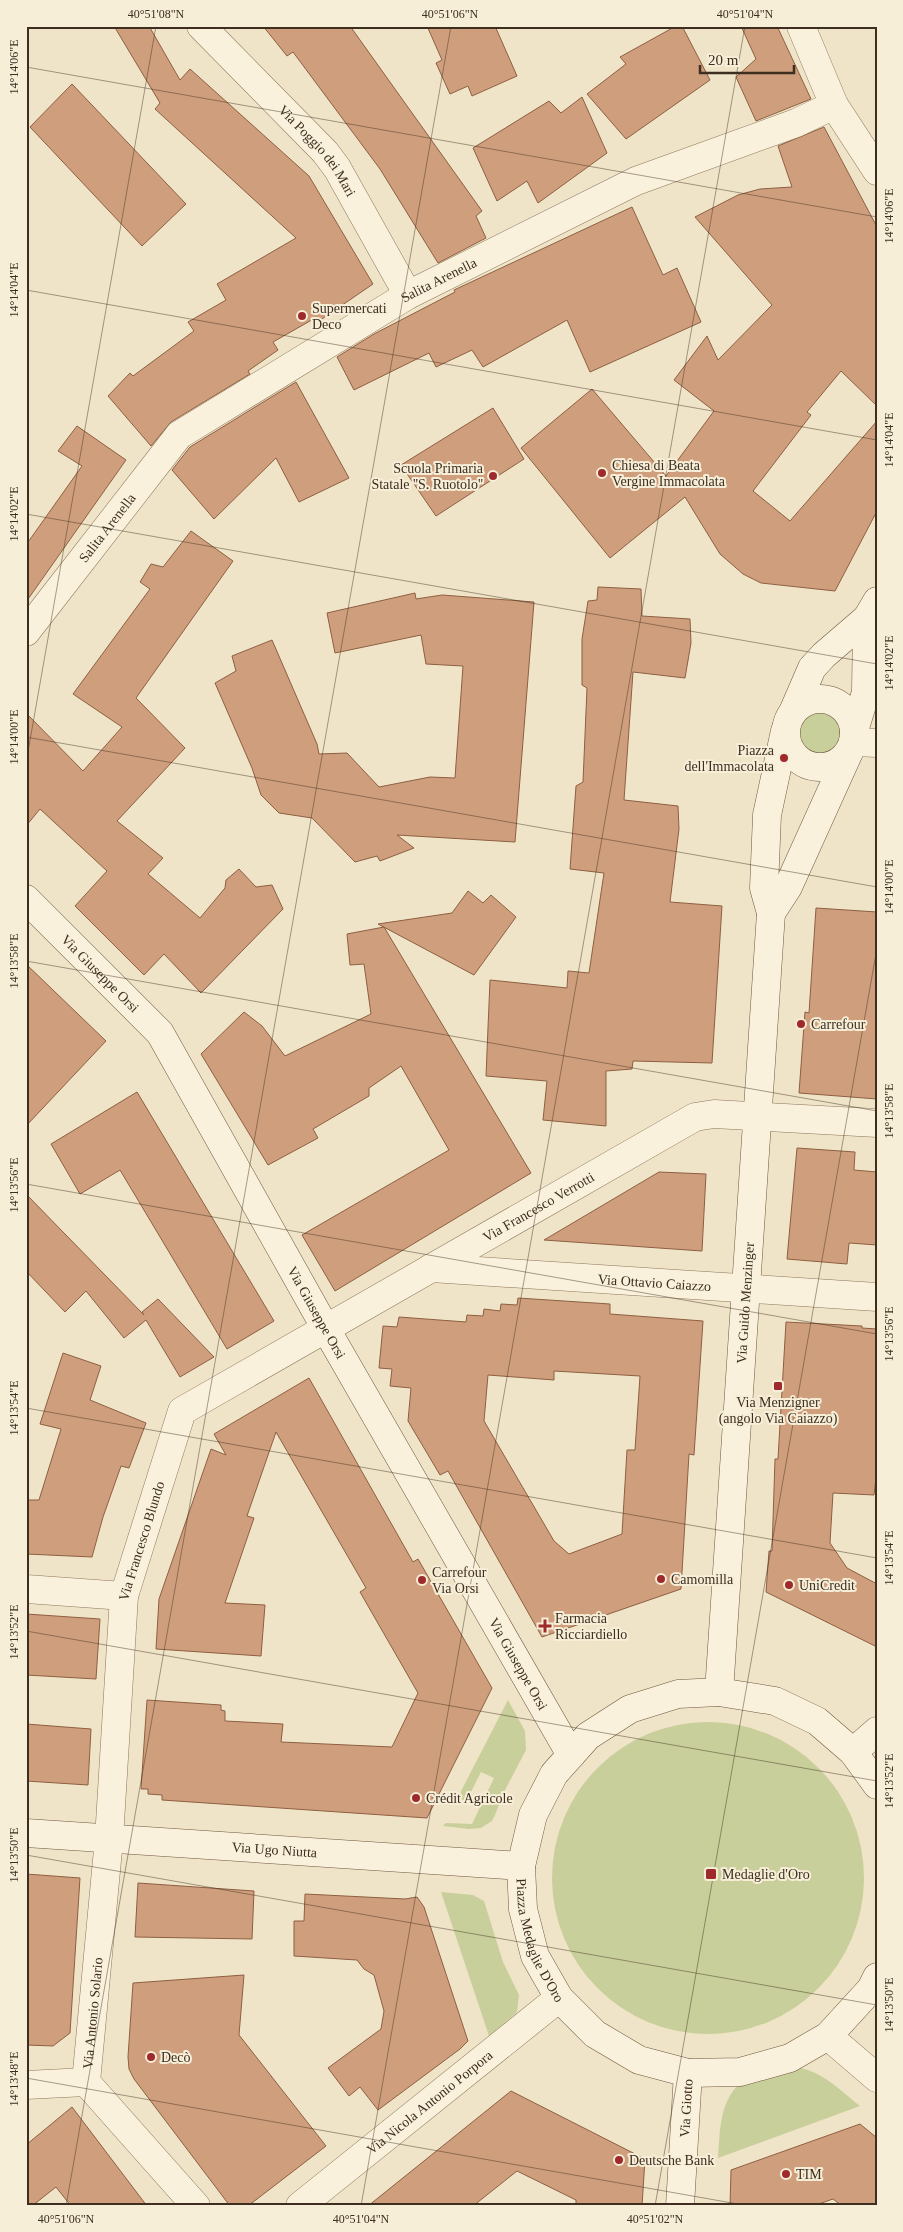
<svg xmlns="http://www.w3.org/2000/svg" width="903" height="2232" font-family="Georgia,serif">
<rect width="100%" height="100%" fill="#f0e4c8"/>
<!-- green -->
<path fill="#c9cf9b" d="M813,705L832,707L845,720L838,752C801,779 773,724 813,705Z
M508,1700L525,1731L526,1750L504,1792L495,1815L492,1821L481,1828L469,1829L443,1826L446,1823L472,1824L494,1778L481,1772L466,1802L458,1797Z
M552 1878a156 156 0 1 1 312 0a156 156 0 1 1-312 0Z
M441,1892L473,1895L484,1901L503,1962L519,1995L517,2012L489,2036Z
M796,2067C822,2071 840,2090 860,2106L718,2158C720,2132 719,2105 738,2085Z"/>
<!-- building -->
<path fill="#cf9f7d" stroke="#8d5f41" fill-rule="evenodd" d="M114,26H149L180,80L190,69L309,176L373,284L319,321L317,317L273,342L278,350L248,371L250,374L171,422L151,446L108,396L130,373L133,376L194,331L188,322L226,300L217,284L296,238L155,109L160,103Z
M263,26H350L482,211L476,216L486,238L438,263L380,169L293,52L287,56Z
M427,26H495L517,76L472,96L468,86L450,94L436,63L442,60Z
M676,26H682L710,80L626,139L587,94L626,64L620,57Z
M741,26H777L811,99L756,121L736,77L756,59Z
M72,84L186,204L142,246L30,127Z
M582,97L607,153L538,203L527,181L497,201L473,148L549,101L561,113Z
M824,127L877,227V406L841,371L807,412L811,415L753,491L790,521L877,421V511L835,591L761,583L743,574L720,554L685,497L610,558L521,448L592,389L666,476L714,411L674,380L707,336L718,360L772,305L695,217L738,195L760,189L792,187L778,146Z
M632,207L663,275L677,268L701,322L590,372L567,320L483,367L472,350L436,367L429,353L354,390L337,357L374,334L455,292L454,290Z
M296,382L349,478L299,502L276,458L214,519L172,470L190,447Z
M493,408L524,459L436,516L401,465Z
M77,426L126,460L26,602V545L82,466L58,451Z
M191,531L233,561L136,698L185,748L117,821L163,858L148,874L200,918L225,888L226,880L239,869L256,887L272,885L283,909L201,993L164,954L144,975L75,906L107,871L40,809L26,826V713L83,771L122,727L73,694L150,589L140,582L151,564L163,567Z
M598,587L641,589L642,616L690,619L691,643L685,678L633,672L624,800L678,806L679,829L670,902L722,906L712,1063L633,1061L632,1069L606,1071V1126L543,1120L547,1081L486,1076L490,980L567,988L568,971L589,973L604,873L570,869L576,786L583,782L587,688L582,685V639L588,601L597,600Z
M415,593L416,599L442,595L534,602L515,842L397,835L414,848L380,861L377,856L355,862L312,818L279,813L261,795L252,768L215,683L236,671L232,656L272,640L317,744L319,754L347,753L379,787L430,777L455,778L463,666L426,664L421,635L335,653L327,613Z
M468,891L483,903L491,895L516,917L474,975L378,924L452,913Z
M816,908L877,912V1099L799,1093L805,1012L809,1013Z
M384,927L531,1173L335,1291L302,1235L449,1150L401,1066L369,1088V1096L313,1129L318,1138L268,1165L201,1054L244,1012L262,1026L285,1056L371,1014L364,964L350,965L347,934Z
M26,964L106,1041L26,1126Z
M137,1092L274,1321L227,1349L120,1170L80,1194L51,1144Z
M797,1148L855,1152L854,1170L877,1172V1245L849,1243L847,1264L787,1259Z
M659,1172L706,1174L702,1251L544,1240Z
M26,1194L144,1315L142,1312L158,1299L214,1357L180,1377L146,1320L124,1338L86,1291L65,1312L26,1271Z
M518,1298L610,1304V1314L703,1321L694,1455L689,1454L681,1589L542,1637L448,1471L440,1475L408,1421L411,1388L390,1386L392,1369L379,1368L383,1326L397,1327L399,1317L466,1322L467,1315L483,1316L484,1309L500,1311L501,1304L517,1305ZM554,1371L640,1376L635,1450H627L622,1534L569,1554L554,1541L484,1421L488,1375L554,1380Z
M786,1322L862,1326V1328L877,1329V1469L874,1495L833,1493L830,1543L847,1568L877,1584V1647L766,1592L769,1551H772L775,1459H778Z
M63,1353L101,1366L90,1400L146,1423L129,1468L121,1466L103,1517L92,1557L26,1554V1500H39L61,1429L40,1424Z
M309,1378L413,1562L418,1559L492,1688L427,1818L162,1800V1795L148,1794V1789H141L147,1700L221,1705V1710L225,1711V1721L283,1724L281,1742L392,1747L418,1693L360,1592L366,1588L276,1432L247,1516L254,1518L225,1603L265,1605L261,1656L156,1649L159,1599L211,1449L226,1455L214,1434Z
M26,1614L100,1619L96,1679L26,1675Z
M26,1724L91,1729L88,1785L26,1781Z
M26,1874L80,1878L70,2033L53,2046L26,2045Z
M138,1883L254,1891L252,1939L135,1937Z
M305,1894L405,1899L417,1897L424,1907L468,2041L460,2049L378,2110L360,2087L349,2096L328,2068L381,2029L384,2011L374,1975L364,1969L357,1960L294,1956V1921H304Z
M244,1975L239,2035L326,2146L248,2206H230L134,2079L129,2069L128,2057L133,1983Z
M511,2091L645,2159L642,2206H576V2200L517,2171L473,2206H368Z
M72,2107L147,2206H71L56,2187L32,2206H26V2145Z
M860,2124L877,2138V2206H842L833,2199L813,2206H730L731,2170Z"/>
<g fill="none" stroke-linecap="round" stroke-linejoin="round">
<defs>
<g id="street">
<path id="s1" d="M201,26L325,152L337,168L408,295"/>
<path d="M801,26L834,105L877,171"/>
<path id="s2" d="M26,632L179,435L408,295L636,181L796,123L834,105"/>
<path d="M853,742L877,743"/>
<path id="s3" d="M431,1268L877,1297"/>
<path d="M26,1589L124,1596"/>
<path d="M853,1752L877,1731"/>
<path d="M828,2036L877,2078"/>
<path d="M26,2085L86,2082"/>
<path id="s4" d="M196,2206L86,2082L109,1839L124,1596L182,1411L695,1117L714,1114L877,1123"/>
<path id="s5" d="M300,2206L559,1998"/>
</g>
<g id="secondary">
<circle cx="820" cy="733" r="34"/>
<path d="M793,712L812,668L824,655L867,618L877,601"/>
<path d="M854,731L866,692L867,618"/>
<path id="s6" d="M26,899L160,1033L326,1329L571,1755"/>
<path d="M771,913L788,887L849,752"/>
<path id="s7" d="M719,1692L771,913L764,888L767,815L785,731"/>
<path id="s8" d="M877,1785L853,1752L817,1721L775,1701L719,1692L678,1694L630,1709L588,1736L554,1774L533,1815L521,1866L523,1909L535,1956L559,1998L595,2034L639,2060L688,2073L740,2072L790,2058L828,2036L871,1989L877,1977"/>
<path id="s9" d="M26,1833L521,1866"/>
<path id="s10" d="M680,2206L688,2073"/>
</g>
</defs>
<!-- street casing -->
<use href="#street" stroke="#8d765c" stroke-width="29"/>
<!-- secondary casing -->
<use href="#secondary" stroke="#6f573f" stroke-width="29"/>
<!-- street -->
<use href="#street" stroke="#faf1dc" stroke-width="28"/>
<!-- secondary -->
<use href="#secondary" stroke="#faf1dc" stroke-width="28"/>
</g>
<!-- ticks -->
<path fill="none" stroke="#3d2e20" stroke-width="1" stroke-opacity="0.45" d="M26,67L877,217M26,290L877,440M26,514L877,664M26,737L877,887M26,763L156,26M26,961L877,1111M26,1184L877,1334M26,1408L877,1558M26,1631L877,1781M26,1855L877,2005M26,2078L749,2206M66,2206L451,26M361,2206L745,26M655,2206L877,948"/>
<!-- markers -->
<g fill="#9e2a2b" stroke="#f7eed8" stroke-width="2">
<circle cx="302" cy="316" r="5"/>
<circle cx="602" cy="473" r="5"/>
<circle cx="493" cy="476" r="5"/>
<circle cx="784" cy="758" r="5"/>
<circle cx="801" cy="1024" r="5"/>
<rect x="773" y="1381" width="10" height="10" rx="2.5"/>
<circle cx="661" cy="1579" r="5"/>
<circle cx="422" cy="1580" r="5"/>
<circle cx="789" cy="1585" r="5"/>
<path d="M542.5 1618.5h5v5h5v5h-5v5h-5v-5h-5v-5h5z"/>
<circle cx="416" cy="1798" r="5"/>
<rect x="705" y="1868" width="12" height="12" rx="2.5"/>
<circle cx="151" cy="2057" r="5"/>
<circle cx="619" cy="2160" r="5"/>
<circle cx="786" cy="2174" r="5"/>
</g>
<g text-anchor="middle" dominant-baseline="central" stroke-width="4" stroke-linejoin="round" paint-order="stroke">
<!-- street labels -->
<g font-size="14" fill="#3d2e20" stroke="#f7eed8">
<text stroke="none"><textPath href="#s1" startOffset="171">Via Poggio dei Mari</textPath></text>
<text stroke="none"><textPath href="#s2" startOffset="552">Salita Arenella</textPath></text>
<text stroke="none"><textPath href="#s2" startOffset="132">Salita Arenella</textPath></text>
<text stroke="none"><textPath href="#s6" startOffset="105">Via Giuseppe Orsi</textPath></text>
<text stroke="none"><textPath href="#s4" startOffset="1258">Via Francesco Verrotti</textPath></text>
<text stroke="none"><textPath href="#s3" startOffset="224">Via Ottavio Caiazzo</textPath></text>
<text stroke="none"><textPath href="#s7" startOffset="390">Via Guido Menzinger</textPath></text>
<text stroke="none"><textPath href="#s6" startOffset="510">Via Giuseppe Orsi</textPath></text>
<text stroke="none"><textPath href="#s4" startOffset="711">Via Francesco Blundo</textPath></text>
<text stroke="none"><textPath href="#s6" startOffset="915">Via Giuseppe Orsi</textPath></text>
<text stroke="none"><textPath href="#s9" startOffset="249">Via Ugo Niutta</textPath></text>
<text stroke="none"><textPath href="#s8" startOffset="560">Piazza Medaglie D'Oro</textPath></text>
<text stroke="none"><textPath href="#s4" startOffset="235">Via Antonio Solario</textPath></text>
<text stroke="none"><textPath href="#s5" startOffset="166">Via Nicola Antonio Porpora</textPath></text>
<text stroke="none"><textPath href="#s10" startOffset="98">Via Giotto</textPath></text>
</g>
<!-- poi labels -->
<g font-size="14" fill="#3d2e20" stroke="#f7eed8" text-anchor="start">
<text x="312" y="308">Supermercati<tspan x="312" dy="16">Deco</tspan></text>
<text x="612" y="465">Chiesa di Beata<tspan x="612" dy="16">Vergine Immacolata</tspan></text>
<text x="483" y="468" text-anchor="end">Scuola Primaria<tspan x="483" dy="16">Statale ''S. Ruotolo''</tspan></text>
<text x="774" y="750" text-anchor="end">Piazza<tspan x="774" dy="16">dell'Immacolata</tspan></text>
<text x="811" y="1024">Carrefour</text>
<text x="778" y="1402" text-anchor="middle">Via Menzigner<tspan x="778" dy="16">(angolo Via Caiazzo)</tspan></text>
<text x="432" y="1572">Carrefour<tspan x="432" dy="16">Via Orsi</tspan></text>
<text x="671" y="1579">Camomilla</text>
<text x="799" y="1585">UniCredit</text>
<text x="555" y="1618">Farmacia<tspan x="555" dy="16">Ricciardiello</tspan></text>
<text x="426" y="1798">Crédit Agricole</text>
<text x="722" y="1874">Medaglie d'Oro</text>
<text x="161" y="2057">Decò</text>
<text x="629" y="2160">Deutsche Bank</text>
<text x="796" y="2174">TIM</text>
</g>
</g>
<!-- border -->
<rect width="903" height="2232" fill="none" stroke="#f7eed8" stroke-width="55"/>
<!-- scale -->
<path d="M700 65v8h94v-8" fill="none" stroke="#3d2e20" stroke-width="2.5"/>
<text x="708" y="65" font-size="15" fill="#3d2e20" stroke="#f7eed8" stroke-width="4" paint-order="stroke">20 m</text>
<rect x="28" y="28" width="848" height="2176" fill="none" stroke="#3d2e20" stroke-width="2"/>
<g font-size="12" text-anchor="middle" fill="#3d2e20">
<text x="156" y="18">40°51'08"N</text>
<text x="450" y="18">40°51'06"N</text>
<text x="745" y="18">40°51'04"N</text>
<text transform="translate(14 67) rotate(-90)" y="4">14°14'06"E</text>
<text transform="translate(889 216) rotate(-90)" y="4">14°14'06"E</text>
<text transform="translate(14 290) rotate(-90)" y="4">14°14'04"E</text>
<text transform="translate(889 440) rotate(-90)" y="4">14°14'04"E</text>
<text transform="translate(14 514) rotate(-90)" y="4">14°14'02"E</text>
<text transform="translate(889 663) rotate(-90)" y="4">14°14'02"E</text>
<text transform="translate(14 737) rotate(-90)" y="4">14°14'00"E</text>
<text transform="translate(889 887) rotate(-90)" y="4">14°14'00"E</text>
<text transform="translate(14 961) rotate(-90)" y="4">14°13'58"E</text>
<text transform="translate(889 1111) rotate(-90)" y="4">14°13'58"E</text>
<text transform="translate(14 1185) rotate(-90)" y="4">14°13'56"E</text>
<text transform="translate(889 1334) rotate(-90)" y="4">14°13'56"E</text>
<text transform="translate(14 1408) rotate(-90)" y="4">14°13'54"E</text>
<text transform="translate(889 1558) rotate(-90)" y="4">14°13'54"E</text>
<text transform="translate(14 1632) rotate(-90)" y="4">14°13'52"E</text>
<text transform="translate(889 1781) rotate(-90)" y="4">14°13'52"E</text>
<text transform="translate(14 1855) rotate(-90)" y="4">14°13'50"E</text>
<text transform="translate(889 2005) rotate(-90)" y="4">14°13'50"E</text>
<text transform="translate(14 2079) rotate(-90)" y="4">14°13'48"E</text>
<text x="66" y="2223">40°51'06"N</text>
<text x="361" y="2223">40°51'04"N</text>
<text x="655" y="2223">40°51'02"N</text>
</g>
</svg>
